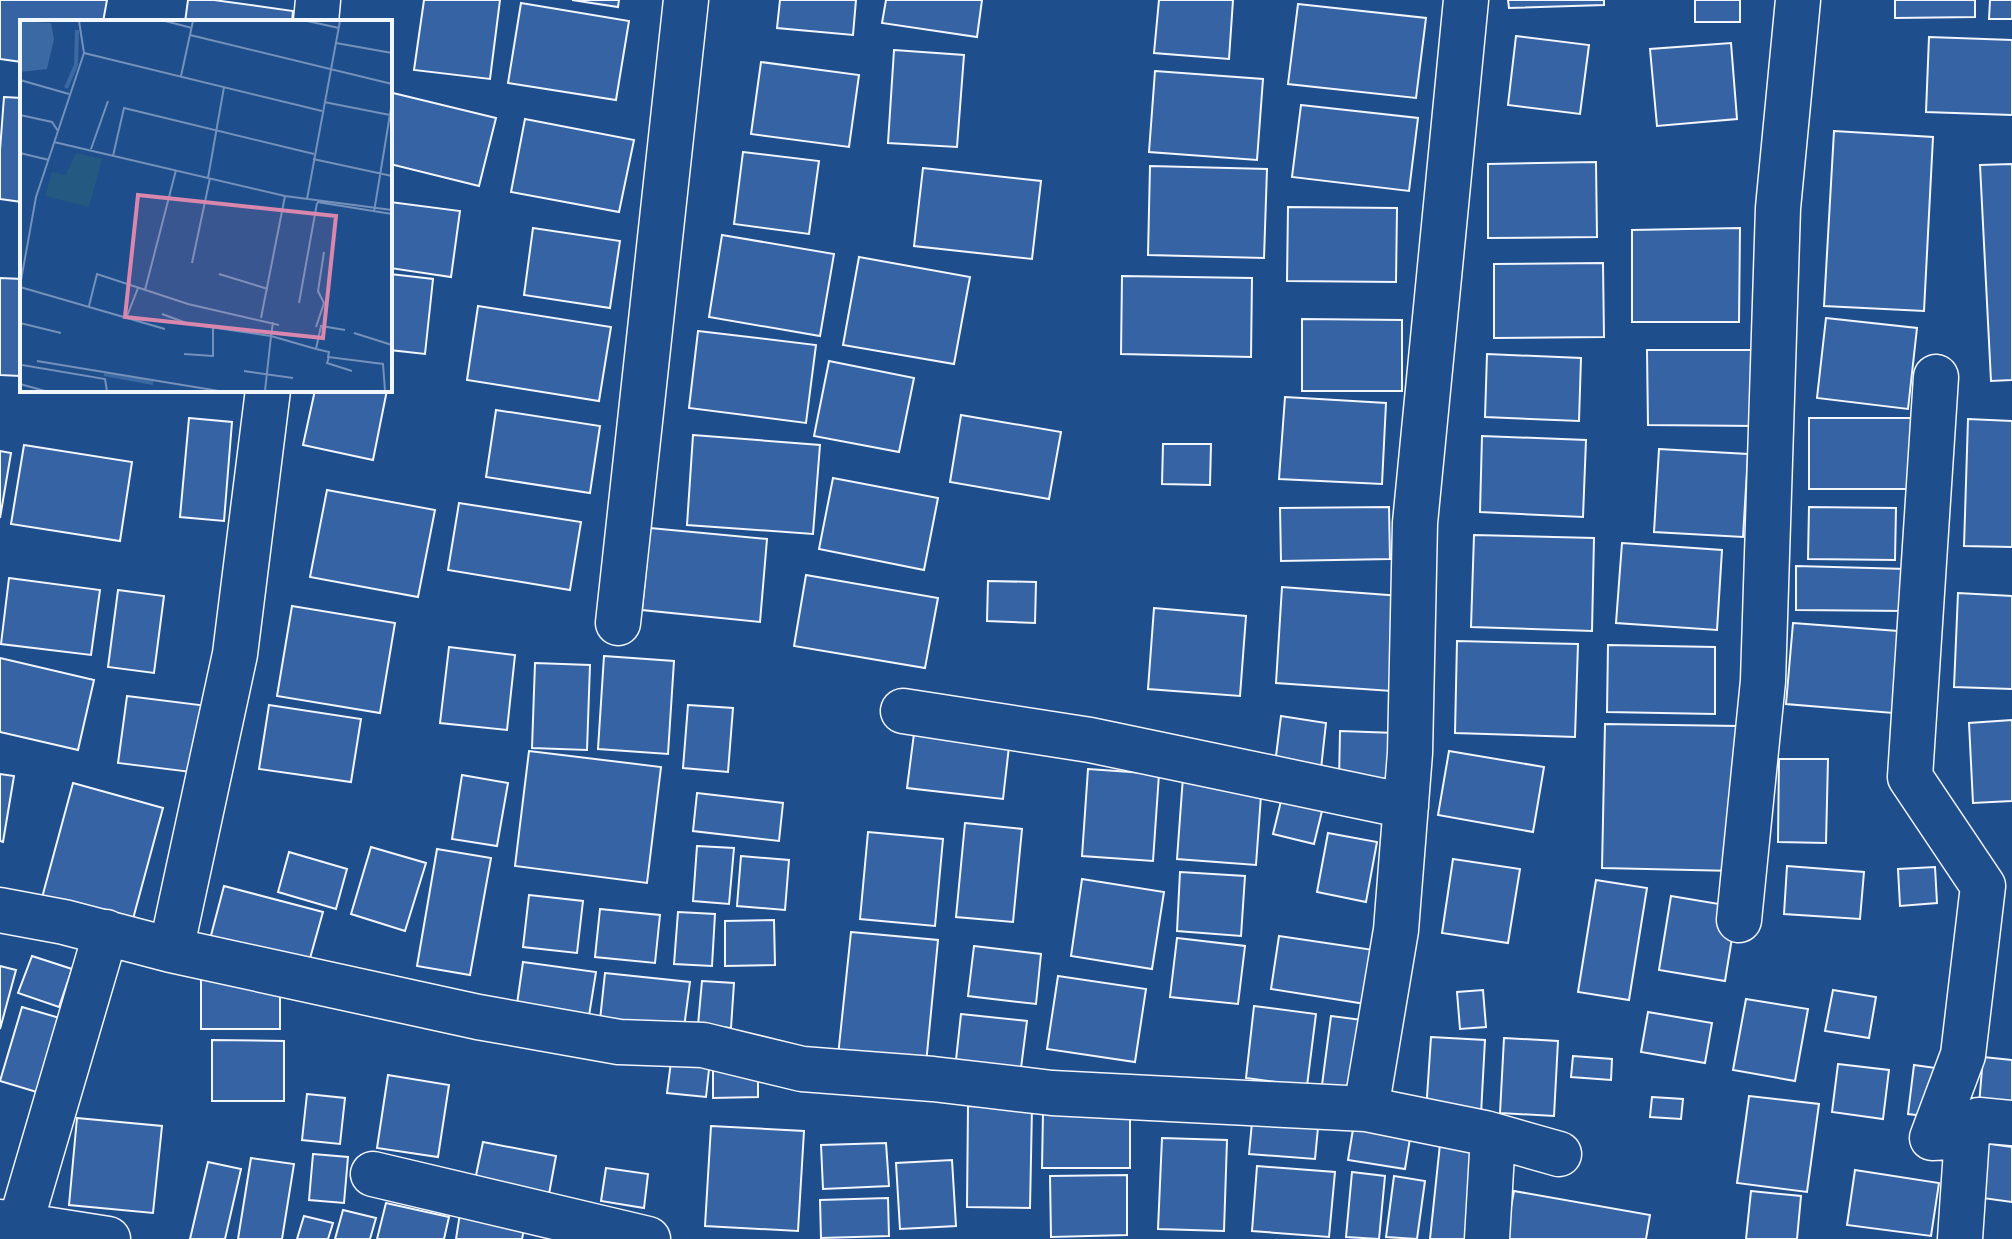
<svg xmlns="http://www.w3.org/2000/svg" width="2012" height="1239" font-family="'Exo 2',sans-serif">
<rect width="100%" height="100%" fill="#1f4e8c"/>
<!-- building -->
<path fill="#3563a3" stroke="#f2f6ff" stroke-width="2" d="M0,0H107L103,22H22V62L0,59Z
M188,0H214L293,11L292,22H185Z
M424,0H500L490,79L414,70Z
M572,0H619L618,7Z
M780,0H856L853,35L777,28Z
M886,0H982L977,37L882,23Z
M1159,0H1233L1229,59L1154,53Z
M1508,0H1604V5L1509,8Z
M1695,0H1740V22H1695Z
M1895,0H1975V17L1895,18Z
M1990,0H2012V19H1989Z
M521,3L629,21L616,100L508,83Z
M1298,4L1426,18L1416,98L1288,84Z
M1516,36L1589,45L1580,114L1508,105Z
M1929,37L2012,40V115L1926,112Z
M1731,43L1737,119L1657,126L1650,49Z
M894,50L964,55L957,147L888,143Z
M761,62L859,75L849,147L751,134Z
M1155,71L1263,79L1257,160L1149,152Z
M393,93L496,118L479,186L390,164V105Z
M4,97L22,98V202L0,199V150Z
M1301,105L1418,118L1409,191L1292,177Z
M525,119L634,140L619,212L511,192Z
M1834,131L1933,137L1924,311L1824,306Z
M743,152L819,161L809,234L734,224Z
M1596,162L1597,237L1488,238V164Z
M2012,164V380L1991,381L1980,165Z
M1150,166L1267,169L1264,258L1148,255Z
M923,168L1041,181L1032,259L914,246Z
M390,202L460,211L451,277L390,268Z
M1288,207L1397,208L1396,282L1287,281Z
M533,228L620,241L610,308L524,295Z
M1740,228L1739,322H1632V230Z
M722,235L834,254L820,336L709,317Z
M859,257L970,277L954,364L843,345Z
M1603,263L1604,337L1494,338V264Z
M390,274L433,279L425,354L390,350Z
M1122,276L1252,278L1251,357L1121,354Z
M0,278L22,279L20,376L0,375Z
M478,306L611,327L599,401L467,380Z
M1826,318L1917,328L1908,409L1817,398Z
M1302,319L1402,320V391H1302Z
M698,331L816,345L806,423L689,408Z
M1647,350H1757V426L1648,425Z
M1487,354L1581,358L1579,421L1485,417Z
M829,361L914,378L899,452L814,436Z
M315,390H387L373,460L303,445Z
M1285,397L1386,403L1382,484L1279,479Z
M496,410L600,426L590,493L486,477Z
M961,415L1061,432L1049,499L950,482Z
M189,418L232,422L224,521L180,517Z
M1809,418H1914V489H1809Z
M1968,419L2012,421V547L1964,546Z
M693,435L820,445L813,534L687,525Z
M1482,436L1586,440L1583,517L1480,512Z
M1163,444H1211L1210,485L1162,484Z
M24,445L132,462L120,541L11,524Z
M1659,449L1748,454L1743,537L1654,532Z
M0,451L11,453L0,518Z
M833,478L938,498L924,570L819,549Z
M327,490L435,510L418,597L310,577Z
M459,503L581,522L570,590L448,570Z
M1389,507L1390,559L1281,561L1280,508Z
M1809,507L1896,508L1895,560L1808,559Z
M650,528L767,539L760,622L642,610Z
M1474,535L1594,538L1592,631L1471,627Z
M1622,543L1722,550L1717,630L1616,623Z
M1796,566L1907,569L1906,611L1796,610Z
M806,575L938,598L925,668L794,646Z
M9,578L100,590L91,655L1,644Z
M988,581L1036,582L1035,623L987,621Z
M1282,587L1414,597L1406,692L1276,683Z
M118,590L164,596L154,673L108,667Z
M1958,593L2012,596V689L1954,687Z
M292,606L395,623L380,713L277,696Z
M1154,608L1246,616L1240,696L1148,689Z
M1793,623L1911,632L1905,714L1786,704Z
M1457,641L1578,644L1575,737L1455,733Z
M1608,645L1715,647V714L1607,712Z
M449,647L515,655L507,730L440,723Z
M604,656L674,661L668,754L598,749Z
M0,658L94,680L78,750L0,732Z
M535,663L590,665L587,750L532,748Z
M127,696L208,706L199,773L118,763Z
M269,705L361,719L351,782L259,769Z
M688,705L733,708L728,772L683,768Z
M1281,716L1326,723L1320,778L1274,772Z
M916,718L1011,729L1003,799L907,788Z
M2012,720V801L1973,803L1969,723Z
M1605,724L1738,726L1735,871L1602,868Z
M1340,731L1396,733L1394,782L1339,781Z
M529,751L661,767L647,883L515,866Z
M1449,751L1544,767L1533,832L1438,815Z
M1779,759H1828L1826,843L1778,842Z
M1184,763L1263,768L1256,865L1177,859Z
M1088,769L1159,774L1153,861L1082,856Z
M0,774L14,776L3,842L0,841Z
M462,775L508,783L497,846L452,839Z
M73,783L163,808L130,930L40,905Z
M697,793L783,803L779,841L693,831Z
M1281,801L1322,811L1314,844L1273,834Z
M965,823L1022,829L1013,922L956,917Z
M868,832L943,839L935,926L860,919Z
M1328,833L1377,842L1366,902L1317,892Z
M697,846L734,848L729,904L693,901Z
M371,847L426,863L405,931L351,914Z
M437,849L491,858L470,975L417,966Z
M289,852L347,869L336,909L278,892Z
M741,856L789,860L785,910L737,906Z
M1453,859L1520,869L1508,943L1442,933Z
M1787,866L1864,872L1860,919L1784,914Z
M1935,867L1937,903L1900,906L1898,869Z
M1180,872L1245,876L1241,936L1177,931Z
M1082,879L1164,892L1152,969L1071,956Z
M1596,880L1647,888L1629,1000L1578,992Z
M224,886L323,912L307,969L209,943Z
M529,895L583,901L577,953L523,947Z
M1671,896L1737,907L1725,981L1659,970Z
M600,909L660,915L655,963L595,957Z
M678,912L715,914L712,966L674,964Z
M774,920L775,965L725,966V921Z
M851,932L938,940L926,1064L838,1056Z
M1279,936L1387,952L1378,1006L1271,989Z
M1177,938L1245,946L1238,1004L1170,997Z
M974,946L1041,954L1036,1004L968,996Z
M32,956L72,969L59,1007L18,993Z
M523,962L596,972L588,1022L516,1011Z
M0,966L16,970L0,1029Z
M605,973L690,982L684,1028L600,1020Z
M1058,976L1146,989L1135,1062L1047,1049Z
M201,978H280V1029H201Z
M702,981L734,983L731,1028L698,1025Z
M1483,990L1486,1027L1460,1029L1457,992Z
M1833,990L1876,997L1869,1038L1825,1031Z
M1746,999L1808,1009L1795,1081L1733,1070Z
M1254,1006L1316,1014L1307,1086L1246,1078Z
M22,1007L63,1019L40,1093L0,1081Z
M1648,1012L1712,1023L1705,1063L1641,1052Z
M961,1014L1027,1021L1020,1076L955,1069Z
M1331,1016L1394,1024L1385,1094L1322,1085Z
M1431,1037L1485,1040L1481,1114L1426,1112Z
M1504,1038L1558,1041L1554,1116L1500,1113Z
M212,1040L284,1041V1101H212Z
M673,1046L711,1051L706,1097L667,1093Z
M1573,1056L1612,1059L1611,1080L1571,1077Z
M1983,1057L2012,1060V1107L1979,1105Z
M758,1061V1097L713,1098V1062Z
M1838,1064L1889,1070L1883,1119L1832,1112Z
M1914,1065L1965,1072L1959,1120L1908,1114Z
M388,1075L449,1085L438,1157L377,1148Z
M307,1094L345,1098L340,1144L302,1140Z
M1749,1096L1819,1104L1807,1192L1737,1183Z
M1652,1097L1683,1099L1681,1119L1650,1117Z
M968,1106L1032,1107L1030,1208L967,1207Z
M1043,1112H1130V1168H1042Z
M1253,1112L1319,1117L1315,1159L1249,1154Z
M1355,1117L1412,1126L1405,1169L1348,1160Z
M77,1118L162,1126L153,1213L69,1205Z
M711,1126L804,1131L798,1231L705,1226Z
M1162,1138L1227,1140L1224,1231L1158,1229Z
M483,1142L556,1156L549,1194L475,1180Z
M1976,1142L2012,1147V1202L1968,1196Z
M886,1143L889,1186L823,1189L821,1145Z
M1440,1144L1486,1148L1477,1239H1430Z
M313,1154L348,1157L344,1203L309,1200Z
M251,1158L294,1164L282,1239H238Z
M952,1160L956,1226L900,1229L896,1163Z
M208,1162L241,1169L225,1239H190Z
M1257,1166L1335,1172L1329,1237L1252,1231Z
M606,1168L648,1174L644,1208L601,1201Z
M1855,1170L1939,1183L1931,1236L1847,1225Z
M1352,1172L1385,1176L1379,1239L1346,1237Z
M1127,1175V1235L1051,1237L1050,1176Z
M1394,1176L1425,1181L1417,1239L1386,1237Z
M1514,1191L1650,1215L1646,1239H1505Z
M1751,1191L1801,1196L1797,1239H1746Z
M888,1198L889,1236L821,1238L820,1200Z
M386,1203L449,1217L444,1239H377Z
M461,1207L526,1219L522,1239H456Z
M343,1210L376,1218L370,1239H335Z
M304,1216L333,1223L328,1239H297Z"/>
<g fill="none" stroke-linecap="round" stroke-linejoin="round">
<defs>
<path id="minor" d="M316,22L318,0
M1936,377L1910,777L1983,886L1963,1055L1932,1138L1967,1136
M618,623L686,0
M903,711L1090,740L1406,806
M0,910L64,922L171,950L478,1017L619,1042L703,1045L802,1069L933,1079L1052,1093L1366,1109L1485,1133L1559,1154
M1739,920L1763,681L1778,208L1798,0
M171,950L235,654L268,390
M1366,1109L1396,930L1410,753L1415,523L1466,0
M373,1174L648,1239
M0,1222L108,1239
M20,1225L106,932
M1487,1239L1493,1136
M1960,1239L1967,1136L1979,1120L2012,1123"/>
</defs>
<!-- minor casing -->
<use href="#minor" stroke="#f2f6ff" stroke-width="47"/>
<!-- minor -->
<use href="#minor" stroke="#1f4e8c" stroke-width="44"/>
</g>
<!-- overview -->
<g transform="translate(20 20)">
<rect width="372" height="372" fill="#1f4e8c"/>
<path d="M56,133L82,139L69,187L25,176L32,152L46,155Z" fill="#245a82"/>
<path d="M0,1L31,3L34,19L27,49L0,52Z" fill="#3b69a3"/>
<path fill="none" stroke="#3b69a3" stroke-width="4" d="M46,68L56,45L57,10M84,354L133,363"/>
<path fill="none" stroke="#7391ba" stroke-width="2" d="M145,1L172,8M287,1L319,8M170,15L372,64M316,23L372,33M64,33L302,91M161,56L173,1M0,60L49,74M304,82L370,95M0,95L32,102L38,111M34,122L265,176L372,190M71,129L88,81M0,133L29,140M93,136L104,88L294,134M293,139L372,156M188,158L204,67M287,179L320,1M297,182L372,194M354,192L372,82M172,243L190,158M199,254L248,269M0,266L16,177L64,33L59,1M0,267L145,309M125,270L156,150M279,283L297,183M69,286L77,254L168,284L259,305M142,294L169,304L251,316L245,371M107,296L118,268M241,298L265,176M253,302L251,316L296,329M0,303L41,313M296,307L304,283L298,271L304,232M325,310L301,306L296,329L309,332L308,337L363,344L365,371M334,313L372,325M164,334L193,336V307M309,337L307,343L332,351M17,341L199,371M2,345L85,359L87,371M224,351L273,358M0,364L25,371"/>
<path fill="#da87ad" fill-opacity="0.15" stroke="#da87ad" stroke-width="4" d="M118,175L316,196L303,318L105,297Z"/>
<rect width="372" height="372" fill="none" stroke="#f2f6ff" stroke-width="4"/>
</g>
</svg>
